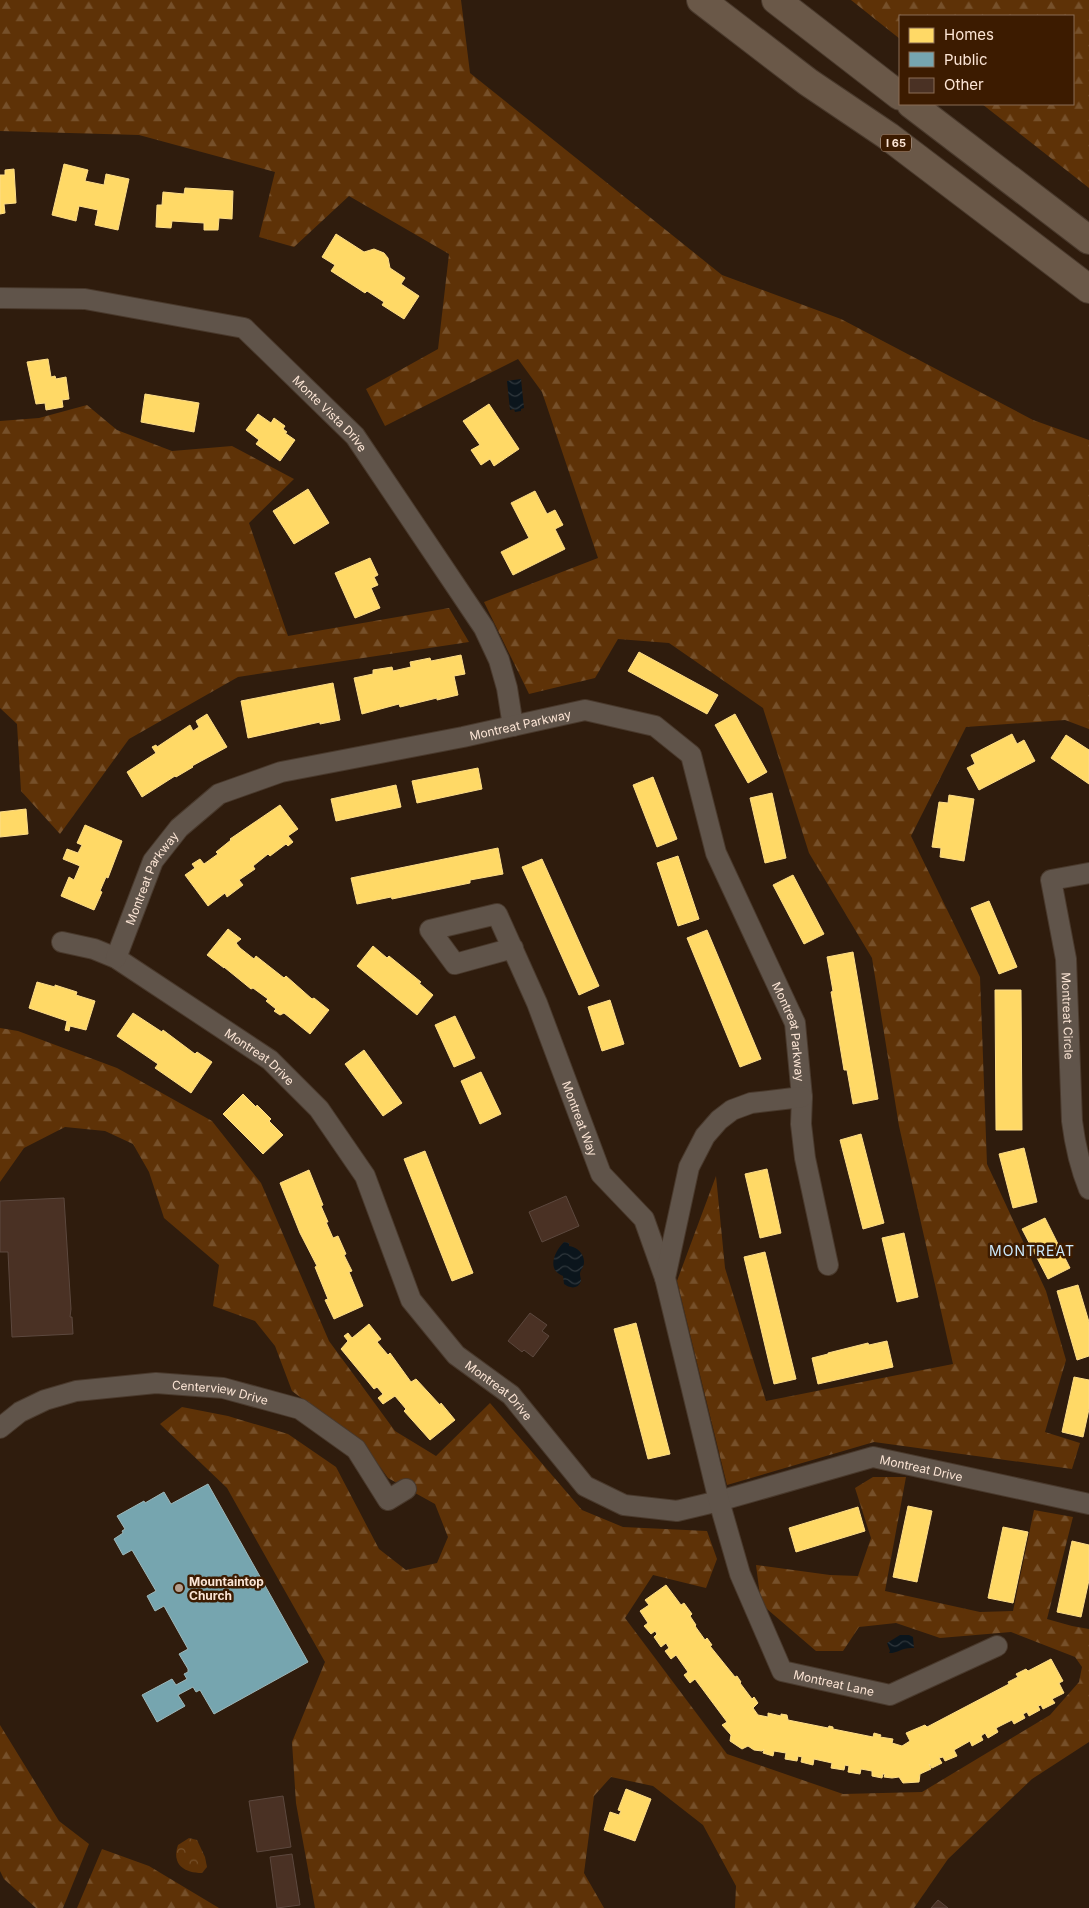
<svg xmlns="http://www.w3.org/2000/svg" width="1089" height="1908" font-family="Inter,sans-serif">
<defs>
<pattern id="forest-firs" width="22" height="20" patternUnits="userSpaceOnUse" patternTransform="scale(1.25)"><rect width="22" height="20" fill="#5e3207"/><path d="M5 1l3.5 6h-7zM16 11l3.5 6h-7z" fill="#76502a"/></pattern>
<pattern id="park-crowns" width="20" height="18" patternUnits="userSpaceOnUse" patternTransform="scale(1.25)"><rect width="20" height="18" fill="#5e3207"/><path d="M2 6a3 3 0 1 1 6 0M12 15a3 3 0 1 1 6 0" fill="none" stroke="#76502a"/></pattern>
<pattern id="water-waves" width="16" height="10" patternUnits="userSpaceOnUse" patternTransform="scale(1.25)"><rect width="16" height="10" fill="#0b151c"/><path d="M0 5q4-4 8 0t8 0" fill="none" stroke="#2f373c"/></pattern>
</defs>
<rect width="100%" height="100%" fill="#2f1c0d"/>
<!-- forest -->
<path fill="url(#forest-firs)" d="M0,0H461L470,73L722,275L841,319L1033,420L1089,440V729L1065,720L966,727L911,836L980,977L987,1164L1046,1291L1066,1360L1045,1432L1080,1443L1072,1469L874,1442L727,1485L677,1281L716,1176L725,1268L766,1401L953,1364L899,1126L872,958L809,853L763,708L669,643L618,639L595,678L529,694L484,602L598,558L542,392L518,359L385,426L366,389L438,349L449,254L349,196L294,247L259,237L275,172L139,135L0,131Z
M851,0H1089V188L982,104H1073V16H900V39Z
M87,405L117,430L172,451L232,446L294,479L249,523L288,636L449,608L469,642L238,677L129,739L60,834L21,791L17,724L0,708V421L39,418Z
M0,1028L18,1031L117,1068L212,1121L261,1183L329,1341L395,1431L436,1456L490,1403L582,1510L623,1527L707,1531L717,1559L706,1588L653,1575L625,1618L727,1754L843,1794L922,1792L1050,1715L1079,1682L1082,1667L1075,1657L1011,1632L940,1638L896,1623L859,1627L843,1651H816L761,1604L756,1565L830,1575L858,1576L871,1538L855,1488L873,1477H906L885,1591L980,1612L1013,1611L1034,1510L1073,1517L1047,1619L1072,1626L1089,1629V1742L1032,1779L948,1859L914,1908H735L736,1886L703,1825L653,1786L611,1777L594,1796L584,1873L604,1908H315L296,1803L292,1742L325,1662L227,1488L160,1424L182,1407L228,1416L288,1434L336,1467L379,1549L406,1570L437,1563L448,1537L435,1504L388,1478L365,1446L292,1391L275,1346L255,1321L213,1306L219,1265L164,1218L149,1172L133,1144L105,1131L65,1127L24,1148L0,1182Z
M0,1725L59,1821L89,1844L63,1908H36L4,1879L0,1871Z
M102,1849L149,1866L219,1908H77Z"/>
<!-- park -->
<path fill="url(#park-crowns)" d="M189,1838L197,1840L205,1857L207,1867L202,1873C185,1873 171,1865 178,1845Z"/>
<!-- water -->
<path fill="url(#water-waves)" d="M521,379L524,408L521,409V411L515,412L514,409L510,410L507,381Z
M564,1242L569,1243V1246C579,1247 587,1257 583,1267C582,1269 580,1271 580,1274C580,1276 581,1279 581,1281C578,1290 569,1288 564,1284L563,1276C545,1269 556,1250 564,1242Z
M900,1635H909L913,1637L914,1648C902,1647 899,1653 889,1653L890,1651L887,1643Z"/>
<!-- homes -->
<path fill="#ffd966" stroke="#fedd87" d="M64,164L88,170L85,181L104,185L106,174L129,179L118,230L95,225L98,210L79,206L76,221L52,215Z
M14,169L16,203L4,204L5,213L0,214V175H5V170Z
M185,188L233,191L232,219L219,218L218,230H204V223L172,221L171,228L156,227L157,205H162L163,192L184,194Z
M336,234L364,252L374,249L384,253L388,258L390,268L405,278L401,284L419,296L404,319L382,305L384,302L367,291L365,293L331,271L335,265L322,257Z
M48,359L51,377L55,376L56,379L66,377L69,399L62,400L63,407L46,410L45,403L36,404L27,362Z
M145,394L199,403L194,432L141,422Z
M489,404L519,449L494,466L490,459L481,465L471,450L480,445L463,421Z
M258,414L271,423L274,418L285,426L283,429L287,432L285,433L295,440L280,461L256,444L259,440L246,430Z
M308,489L329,523L294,544L273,511Z
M535,491L547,514L555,510L563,525L555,529L565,549L513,575L501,552L529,538L511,503Z
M370,558L378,575L374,577L378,585L371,588L380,608L355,618L335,573Z
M639,652L718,695L707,714L628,671Z
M461,655L465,674L454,676L458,695L437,700V698L400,707L399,704L362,714L354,678L373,674V670L392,667L393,671L411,667L410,662L430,658L431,661Z
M333,683L340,720L320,724V722L248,738L241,701Z
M207,714L227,747L192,766L193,767L176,777L175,776L142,797L127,772L156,753L152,747L156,745L157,747L190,725L193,731L199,727L196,721Z
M735,714L767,772L748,783L715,725Z
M1012,734L1017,744L1024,740L1035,761L979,790L967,768L975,764L971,755Z
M1066,735L1089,750V784L1051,758Z
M478,768L482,789L417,803L412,781Z
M653,777L677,839L657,847L633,785Z
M396,785L401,807L336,821L331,799Z
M772,793L786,858L765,863L750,798Z
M949,795L974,799L964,861L940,857L941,848L932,847L939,802L948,803Z
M280,805L298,829L288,836L293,842L288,846L286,844L270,856L268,854L253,866L255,869L239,880L243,885L227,897L225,893L208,906L185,875L195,868L192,864L200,859L204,864L218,854L216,852L231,840L230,839Z
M26,809L28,834L0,837V812Z
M85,825L122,841L108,878L106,877L100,891L102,892L94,910L61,896L69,877L74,880L80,866L63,859L67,849L78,853L82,845L77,843Z
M498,848L503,874L470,880V883L392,899L391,897L357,904L351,878Z
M678,856L699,919L678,926L657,863Z
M542,859L599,986L579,995L522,867Z
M793,875L824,934L804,944L773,885Z
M989,901L1017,967L999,974L971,908Z
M228,929L241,939L236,943L240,948L254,959L256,956L284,978L286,976L312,999L314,998L329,1010L310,1034L284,1013L280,1015L274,1011L276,1009L266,1001L268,999L253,988L251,989L224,967V968L207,955Z
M707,930L761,1059L740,1067L687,938Z
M373,946L387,958L389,956L421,982L419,983L433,995L417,1015L357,966Z
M853,952L878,1099L853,1104L847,1070H844L831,992L833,991L827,957Z
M37,982L55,987V985L77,992L76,995L95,1001L86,1030L70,1026L69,1031L65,1030L67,1021L29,1008Z
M995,990H1021L1022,1130H996Z
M610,1000L624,1044L602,1051L588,1007Z
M133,1013L162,1032L163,1030L195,1054L197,1052L212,1062L191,1093L155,1068L158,1064L117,1036Z
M455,1016L475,1058L454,1067L435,1025Z
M364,1050L402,1103L383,1116L345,1064Z
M481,1072L501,1114L480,1124L461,1081Z
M243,1094L256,1107L257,1105L271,1119L269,1121L283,1135L263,1154L223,1114Z
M861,1134L884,1223L863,1229L840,1140Z
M1024,1148L1037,1202L1013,1208L999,1154Z
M425,1151L473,1273L452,1281L404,1159Z
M767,1169L781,1233L760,1238L745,1174Z
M309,1170L323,1205L321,1206L328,1222H326L333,1238L338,1236L346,1254L344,1255L352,1271L349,1272L363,1306L334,1319L325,1300L328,1299L315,1267L317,1266L300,1233L280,1183Z
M1045,1218L1070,1268L1048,1279L1022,1229Z
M904,1233L918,1297L897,1302L882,1238Z
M765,1252L796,1379L774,1384L744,1257Z
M1078,1285L1089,1322V1356L1077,1360L1057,1291Z
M636,1323L670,1454L648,1459L614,1329Z
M369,1324L381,1339L377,1342L388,1355L390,1353L411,1382L416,1379L440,1405L441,1403L455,1420L430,1440L404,1411L406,1409L395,1396L383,1404L378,1398L383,1394L377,1387L374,1389L341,1349L348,1341L344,1336L348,1333L352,1338Z
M887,1341L893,1367L818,1384L812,1358L828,1354V1353L868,1343L869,1345Z
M1074,1377L1089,1380V1409L1083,1437L1062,1432Z
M908,1506L932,1511L917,1582L893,1577Z
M858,1507L865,1531L796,1552L789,1528Z
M1003,1527L1028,1532L1013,1603L988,1598Z
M1072,1541L1089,1545V1580L1081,1617L1057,1612Z
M666,1585L681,1605L684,1603L692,1614L690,1616L696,1625L695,1626L705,1640L707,1638L712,1645L710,1646L735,1677L737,1676L741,1682L740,1683L752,1699L754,1697L758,1703L753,1708L758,1715L768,1717V1713L781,1716V1714L787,1715L788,1720L828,1728L829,1726L833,1727V1729L873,1737L874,1733L881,1735L880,1737L893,1739L892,1743L902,1746L910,1741L906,1733L925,1725L927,1727L1009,1684L1008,1682L1018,1677L1016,1674L1026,1669L1028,1671L1051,1659L1063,1681L1059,1683L1064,1693L1052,1699L1055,1703L1043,1709L1041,1705L1038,1706L1040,1710L1029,1716L1027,1712L1023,1714L1025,1718L1014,1724L1012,1720L996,1728L998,1732L988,1738L985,1733L981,1736L983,1740L972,1746L970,1741L954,1750L957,1756L945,1761L943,1757L939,1758L942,1763L932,1768L929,1764L931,1769L920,1774L919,1782L903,1783L899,1777L892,1778L884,1777L885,1774H883L882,1778L872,1776V1771L861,1769L860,1774L848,1772L849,1766L845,1765L844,1770L831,1768L832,1763L814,1759L813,1765L801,1762L802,1757L798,1756L797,1761L785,1759L786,1753L774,1751L773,1756L763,1753L764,1749L762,1751L754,1750L748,1746L742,1749L730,1741L731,1735L722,1725L727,1722L695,1679L690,1683L684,1675L688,1672L676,1655L671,1659L665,1651L669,1648L666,1643L661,1647L654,1637L657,1634L655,1631L651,1634L644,1626L648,1623L640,1611L649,1605L645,1600Z
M626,1789L651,1799L635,1841L604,1830L610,1812L619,1815L621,1811L618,1810Z"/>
<!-- public -->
<path fill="#76a5af" stroke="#9eb8ba" d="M208,1484L308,1662L214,1714L200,1690L196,1692L193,1687L178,1695L185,1706L157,1722L142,1695L172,1679L176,1685L187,1679L184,1674L188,1672V1669L179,1654L188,1649L164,1606L155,1611L147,1596L156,1591L132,1550L123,1555L114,1539L123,1533L122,1531L125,1529L117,1516L144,1501L145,1503L164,1492L171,1504Z"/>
<!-- building -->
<path fill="#4a3124" stroke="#5c483e" d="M566,1196L579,1226L542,1242L529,1212Z
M64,1198L71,1309L70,1317H72L73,1334L12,1337L8,1252H0V1201Z
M530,1313L547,1325L542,1331L549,1336L533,1357L524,1350L522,1352L508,1341Z
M283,1796L291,1847L257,1852L249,1801Z
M292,1854L300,1905L277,1908L270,1857Z
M938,1900L948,1908H931Z"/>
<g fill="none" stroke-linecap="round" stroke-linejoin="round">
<defs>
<g id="minor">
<path id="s1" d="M0,298L85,299L244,328L355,436L484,628L499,660L507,688L513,726"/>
<path id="s2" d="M1089,873L1051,880L1066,959L1072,1121C1075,1145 1080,1167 1089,1189"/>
<path id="s3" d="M62,942L94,949L116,958L270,1060L319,1109L365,1176L411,1300L456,1355L511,1395L585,1486L624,1505L677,1511L719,1501L873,1457L1089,1504"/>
<path id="s4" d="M513,948L455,964L430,930L497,914L537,1003L601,1174L644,1219L665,1278"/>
<path id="s5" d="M116,958L153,861L179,828L219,794L281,772L463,737L585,710L655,726L691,755L716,853L795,1023L802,1097L801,1124L805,1158L828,1265"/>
<path id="s6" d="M802,1097L751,1103L732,1110L719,1120L705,1136L689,1167L665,1278L719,1501L740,1574L782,1671L890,1695L997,1646"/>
<path id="s7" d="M0,1428L20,1412L45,1400L76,1391L156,1383L223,1388L300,1409L356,1449L388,1500L406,1489"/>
</g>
<path id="motorway" d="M701,0L808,82L888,136L1089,289
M776,0L900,96
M911,104L1089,240"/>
</defs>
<!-- minor casing -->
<use href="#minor" stroke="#49392c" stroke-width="22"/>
<!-- motorway casing -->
<use href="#motorway" stroke="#49392c" stroke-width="30"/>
<!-- minor -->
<use href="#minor" stroke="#60544a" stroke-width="20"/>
<!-- motorway -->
<use href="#motorway" stroke="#6a5848" stroke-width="28"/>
</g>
<!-- markers -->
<circle fill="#b49f8f" stroke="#3c1b00" stroke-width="2" cx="179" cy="1588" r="5"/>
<g text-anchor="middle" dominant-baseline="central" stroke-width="5" stroke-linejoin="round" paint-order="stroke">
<!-- shield labels -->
<rect fill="#3c1b00" stroke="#c2a895" stroke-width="1" x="881" y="134.5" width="30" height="17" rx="4"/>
<g font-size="11" font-weight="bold" fill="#fce5d5">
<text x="896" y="143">I 65</text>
</g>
<!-- street labels -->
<g font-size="12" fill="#fce5d5" stroke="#3c1b00">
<text stroke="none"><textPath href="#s1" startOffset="368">Monte Vista Drive</textPath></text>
<text stroke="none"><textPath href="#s5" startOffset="508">Montreat Parkway</textPath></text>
<text stroke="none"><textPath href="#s5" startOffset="88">Montreat Parkway</textPath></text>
<text stroke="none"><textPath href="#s2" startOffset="176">Montreat Circle</textPath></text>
<text stroke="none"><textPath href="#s5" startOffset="988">Montreat Parkway</textPath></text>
<text stroke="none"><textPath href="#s3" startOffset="231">Montreat Drive</textPath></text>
<text stroke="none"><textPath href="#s4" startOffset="392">Montreat Way</textPath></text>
<text stroke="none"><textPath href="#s3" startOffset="651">Montreat Drive</textPath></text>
<text stroke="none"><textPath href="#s7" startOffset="231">Centerview Drive</textPath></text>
<text stroke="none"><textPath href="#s3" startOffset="1130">Montreat Drive</textPath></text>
<text stroke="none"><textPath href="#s6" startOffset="722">Montreat Lane</textPath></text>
</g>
<!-- poi labels -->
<g font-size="12" font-weight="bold" fill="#fce5d5" stroke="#3c1b00" text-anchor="start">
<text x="189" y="1581">Mountaintop<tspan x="189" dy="14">Church</tspan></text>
</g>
<!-- neighbourhood labels -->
<g font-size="14" letter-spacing="1" fill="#cbe8fb" stroke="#3c1b00">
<text x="1032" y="1250">MONTREAT</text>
</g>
</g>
<!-- legend -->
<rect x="899" y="15" width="175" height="90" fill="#3c1b00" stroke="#896c55"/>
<rect x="909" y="28" width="25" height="15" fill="#ffd966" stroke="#896c55"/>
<text x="944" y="40" font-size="15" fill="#fce5d5">Homes</text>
<rect x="909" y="52" width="25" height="15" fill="#76a5af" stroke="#896c55"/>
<text x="944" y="65" font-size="15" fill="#fce5d5">Public</text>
<rect x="909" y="78" width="25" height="15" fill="#4a3124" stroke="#896c55"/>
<text x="944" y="90" font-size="15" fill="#fce5d5">Other</text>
</svg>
